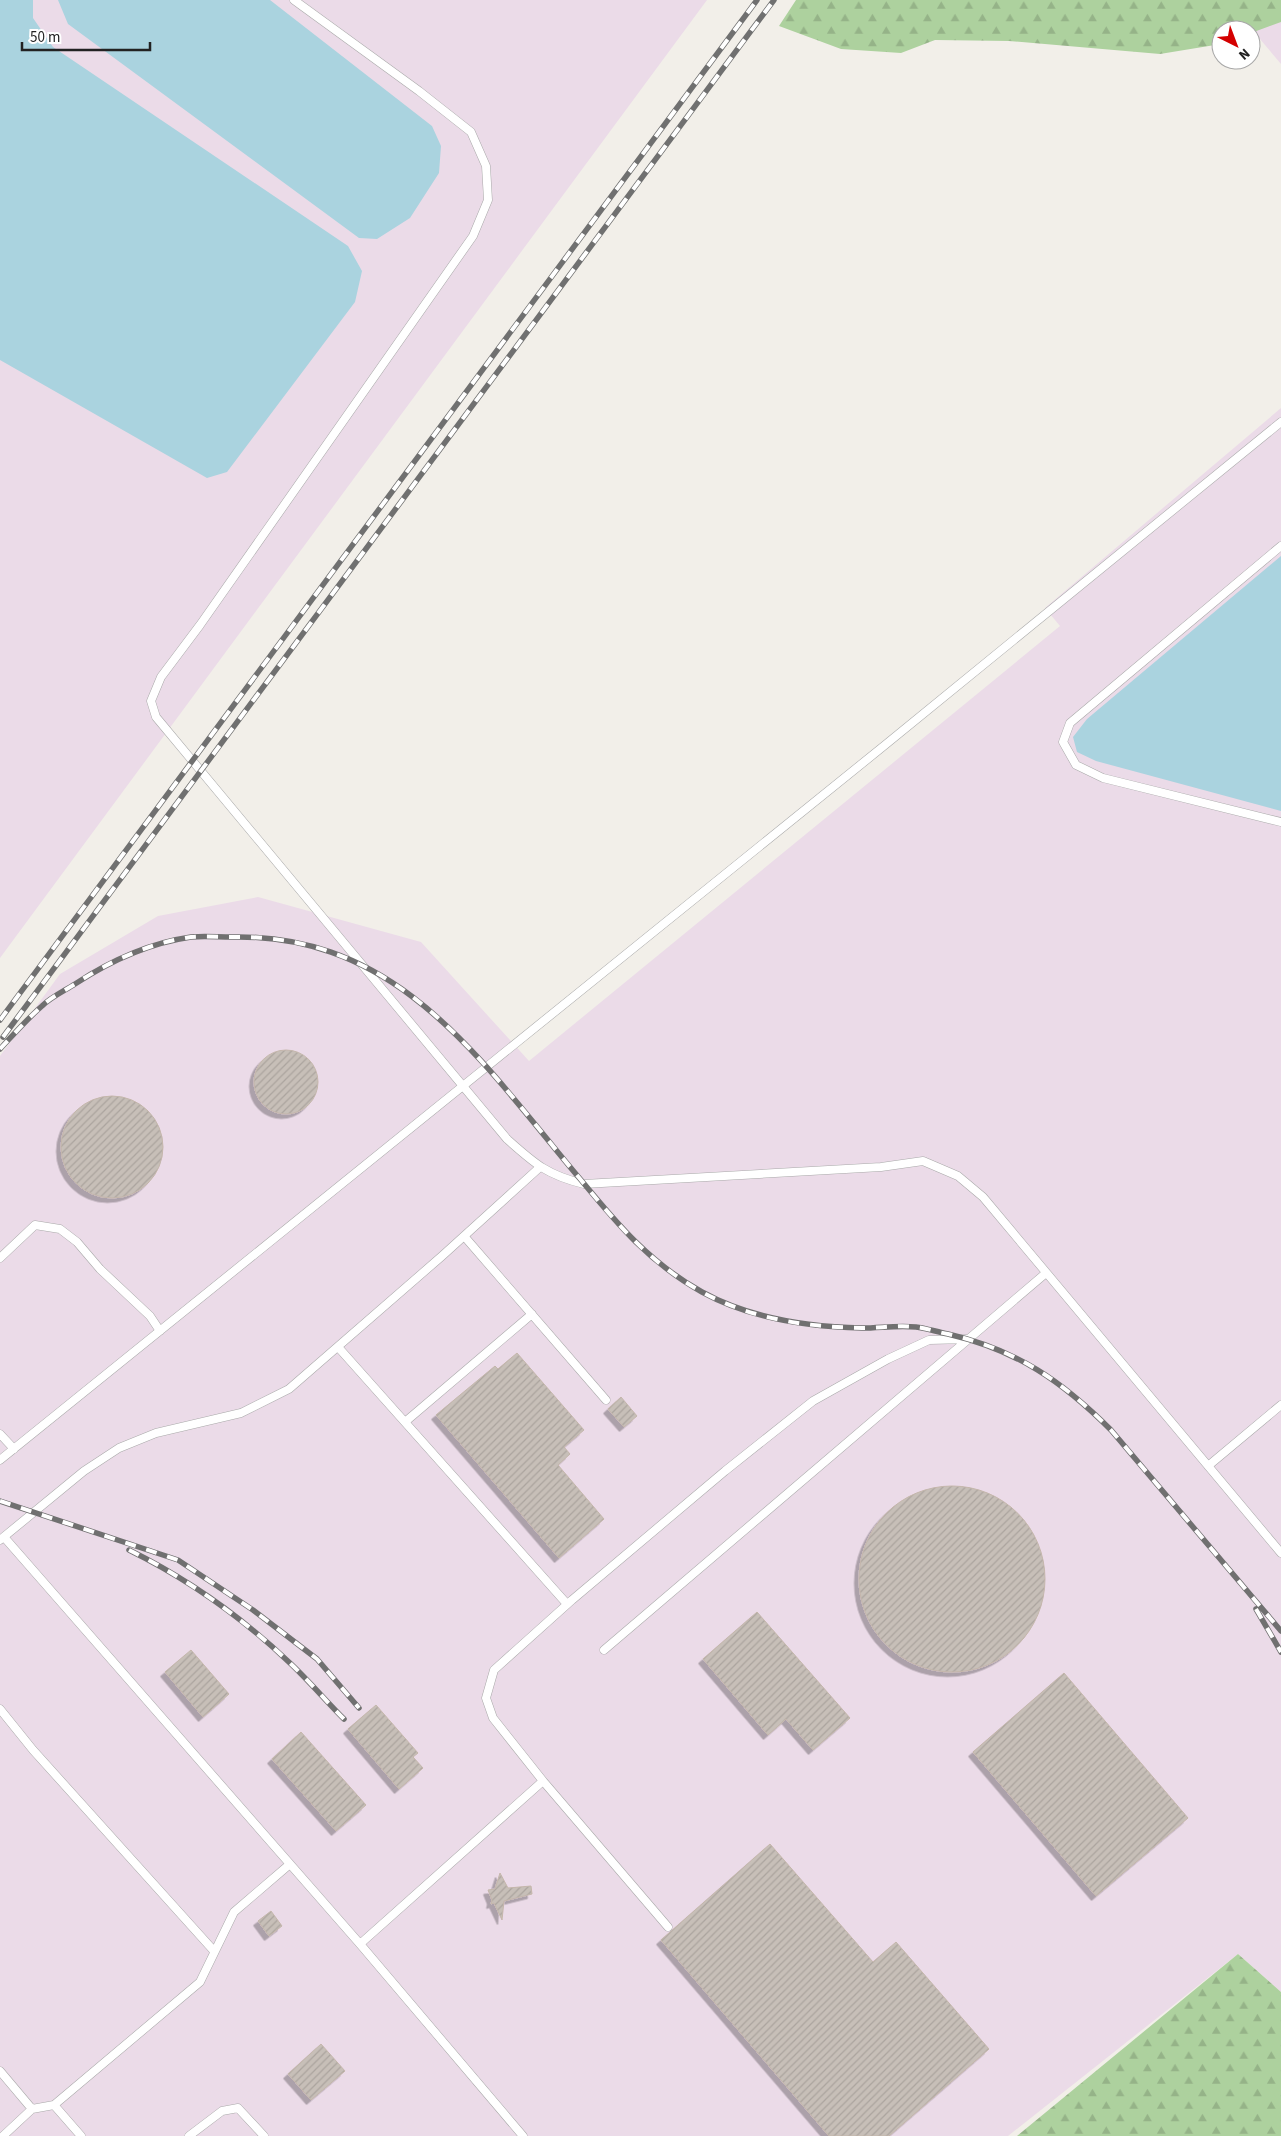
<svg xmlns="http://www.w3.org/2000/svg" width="1281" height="2136" font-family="'Source Sans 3',sans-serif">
<defs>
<pattern id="forest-firs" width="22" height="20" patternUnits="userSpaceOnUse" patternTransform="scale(1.25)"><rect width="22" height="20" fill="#add19e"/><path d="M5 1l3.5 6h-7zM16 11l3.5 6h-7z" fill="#95b388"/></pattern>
<pattern id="building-hatch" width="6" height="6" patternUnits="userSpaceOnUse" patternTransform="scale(1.25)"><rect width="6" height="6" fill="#c7bfb8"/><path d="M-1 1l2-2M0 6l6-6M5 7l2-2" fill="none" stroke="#aba49e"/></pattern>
<filter id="shadow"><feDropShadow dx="-4.5" dy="4.5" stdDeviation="0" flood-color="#0004"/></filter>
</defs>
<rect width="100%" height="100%" fill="#f2efe9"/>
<!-- industrial -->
<path fill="#ebdbe8" d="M0,0H707L0,958Z
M1227,0H1281V64Z
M1281,408V1992L1238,1954L1008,2136H0V1056L60,974L158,916L258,897L421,942L529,1061L1060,626L1045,608Z"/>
<!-- forest -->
<path fill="url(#forest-firs)" d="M796,0H1281V22L1251,33V30H1221V44L1160,54L1009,41L935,40L901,53L841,49L779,26Z
M1238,1954L1281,1992V2136H1017Z"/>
<!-- water -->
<path fill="#aad3df" d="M0,0H33V18L53,47L348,246L362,271L355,302L227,472L207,478L0,360Z
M58,0H270L432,126L441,146L439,173L410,218L377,239L359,238L68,24Z
M1281,556V811L1096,761L1077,752L1073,737L1087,719Z"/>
<!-- building -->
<path fill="url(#building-hatch)" stroke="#c4b6ab" filter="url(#shadow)" d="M254 1082a32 32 0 1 1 64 0a32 32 0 1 1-64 0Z
M61 1147a51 51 0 1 1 102 0a51 51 0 1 1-102 0Z
M517,1353L584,1430L564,1447L570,1454L558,1465L604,1519L559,1558L436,1415L495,1366L498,1369Z
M621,1397L637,1416L624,1427L608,1409Z
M859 1579a93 93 0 1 1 186 0a93 93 0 1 1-186 0Z
M757,1612L850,1718L813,1750L786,1719L768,1735L703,1659Z
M191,1650L229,1694L203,1717L165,1672Z
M1064,1673L1188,1818L1096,1896L973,1752Z
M376,1705L418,1753L413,1757L423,1768L399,1789L348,1729Z
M301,1732L366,1805L336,1831L272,1759Z
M770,1844L873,1962L896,1942L989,2049L889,2136H829L661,1940Z
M500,1873L508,1888L531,1886L532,1894L504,1901L502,1920L494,1903L491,1904L492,1900L488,1890L495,1889Z
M271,1911L282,1926L269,1936L258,1921Z
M321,2044L345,2071L311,2100L288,2074Z"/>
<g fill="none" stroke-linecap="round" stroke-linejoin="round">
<defs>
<path id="service" d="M294,0L419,91L471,132L486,166L488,200L473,236L200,625L161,677L151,701L156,717L507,1139C535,1164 547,1175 584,1184L881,1167L923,1161L958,1176L983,1197L1281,1553
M1281,546L1070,723L1063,742L1076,765L1103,778L1281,822
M464,1236L606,1400
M0,1258L35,1225L60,1229L77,1242L100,1269L150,1316L160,1331
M338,1347L567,1604
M405,1422L532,1314
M0,1434L14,1449
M0,1460L885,745L1281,422
M1208,1466L1281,1405
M4,1537L360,1944L523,2136
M0,1540L84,1471L119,1448L156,1433L241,1413L289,1389L442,1256L539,1168
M604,1650L1046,1273
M0,1709L33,1750L214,1951
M668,1927L543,1781L493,1718L486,1698L494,1670L572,1600L725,1471L813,1401L888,1359L929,1340L967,1339
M360,1944L543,1781
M0,2071L32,2109
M54,2105L81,2136
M3,2136L32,2109L54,2105L200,1982L234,1912L290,1864
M189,2136L222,2111L238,2108L264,2136"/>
</defs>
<!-- service casing -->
<use href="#service" stroke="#a9a9a9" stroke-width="9"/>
<!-- service -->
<use href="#service" stroke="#fff" stroke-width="8"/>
<defs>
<path id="rail" d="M0,1020L757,0
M3,1037L774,0
M0,1049C14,1034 27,1019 42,1006C51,997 64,991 75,984C110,961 149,943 191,937C204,936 218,937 231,937C401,933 483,1064 581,1180C618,1225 650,1263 702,1292C751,1319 807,1327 862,1328C880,1328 898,1325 916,1327C926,1328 937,1332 948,1334C1017,1350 1062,1381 1111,1430L1281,1631
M0,1501L178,1560L253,1610L317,1659L359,1708
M129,1550C188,1579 244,1619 291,1664C309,1681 326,1701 344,1719
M1256,1609L1281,1652"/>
</defs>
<!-- rail casing -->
<use href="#rail" stroke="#707070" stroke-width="5.5"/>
<!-- rail -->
<use href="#rail" stroke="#fff" stroke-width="4" stroke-dasharray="11" stroke-linecap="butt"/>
</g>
<!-- north arrow -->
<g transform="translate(1236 45) rotate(138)"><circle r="24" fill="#ffffff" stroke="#a7a7a7"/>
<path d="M0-4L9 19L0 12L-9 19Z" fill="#d40000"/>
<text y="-8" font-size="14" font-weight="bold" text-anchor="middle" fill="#222222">N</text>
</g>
<!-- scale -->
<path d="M22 42v8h128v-8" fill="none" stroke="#222222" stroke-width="2.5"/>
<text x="30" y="42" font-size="15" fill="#222222" stroke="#ffffff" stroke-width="4" paint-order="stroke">50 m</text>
</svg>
